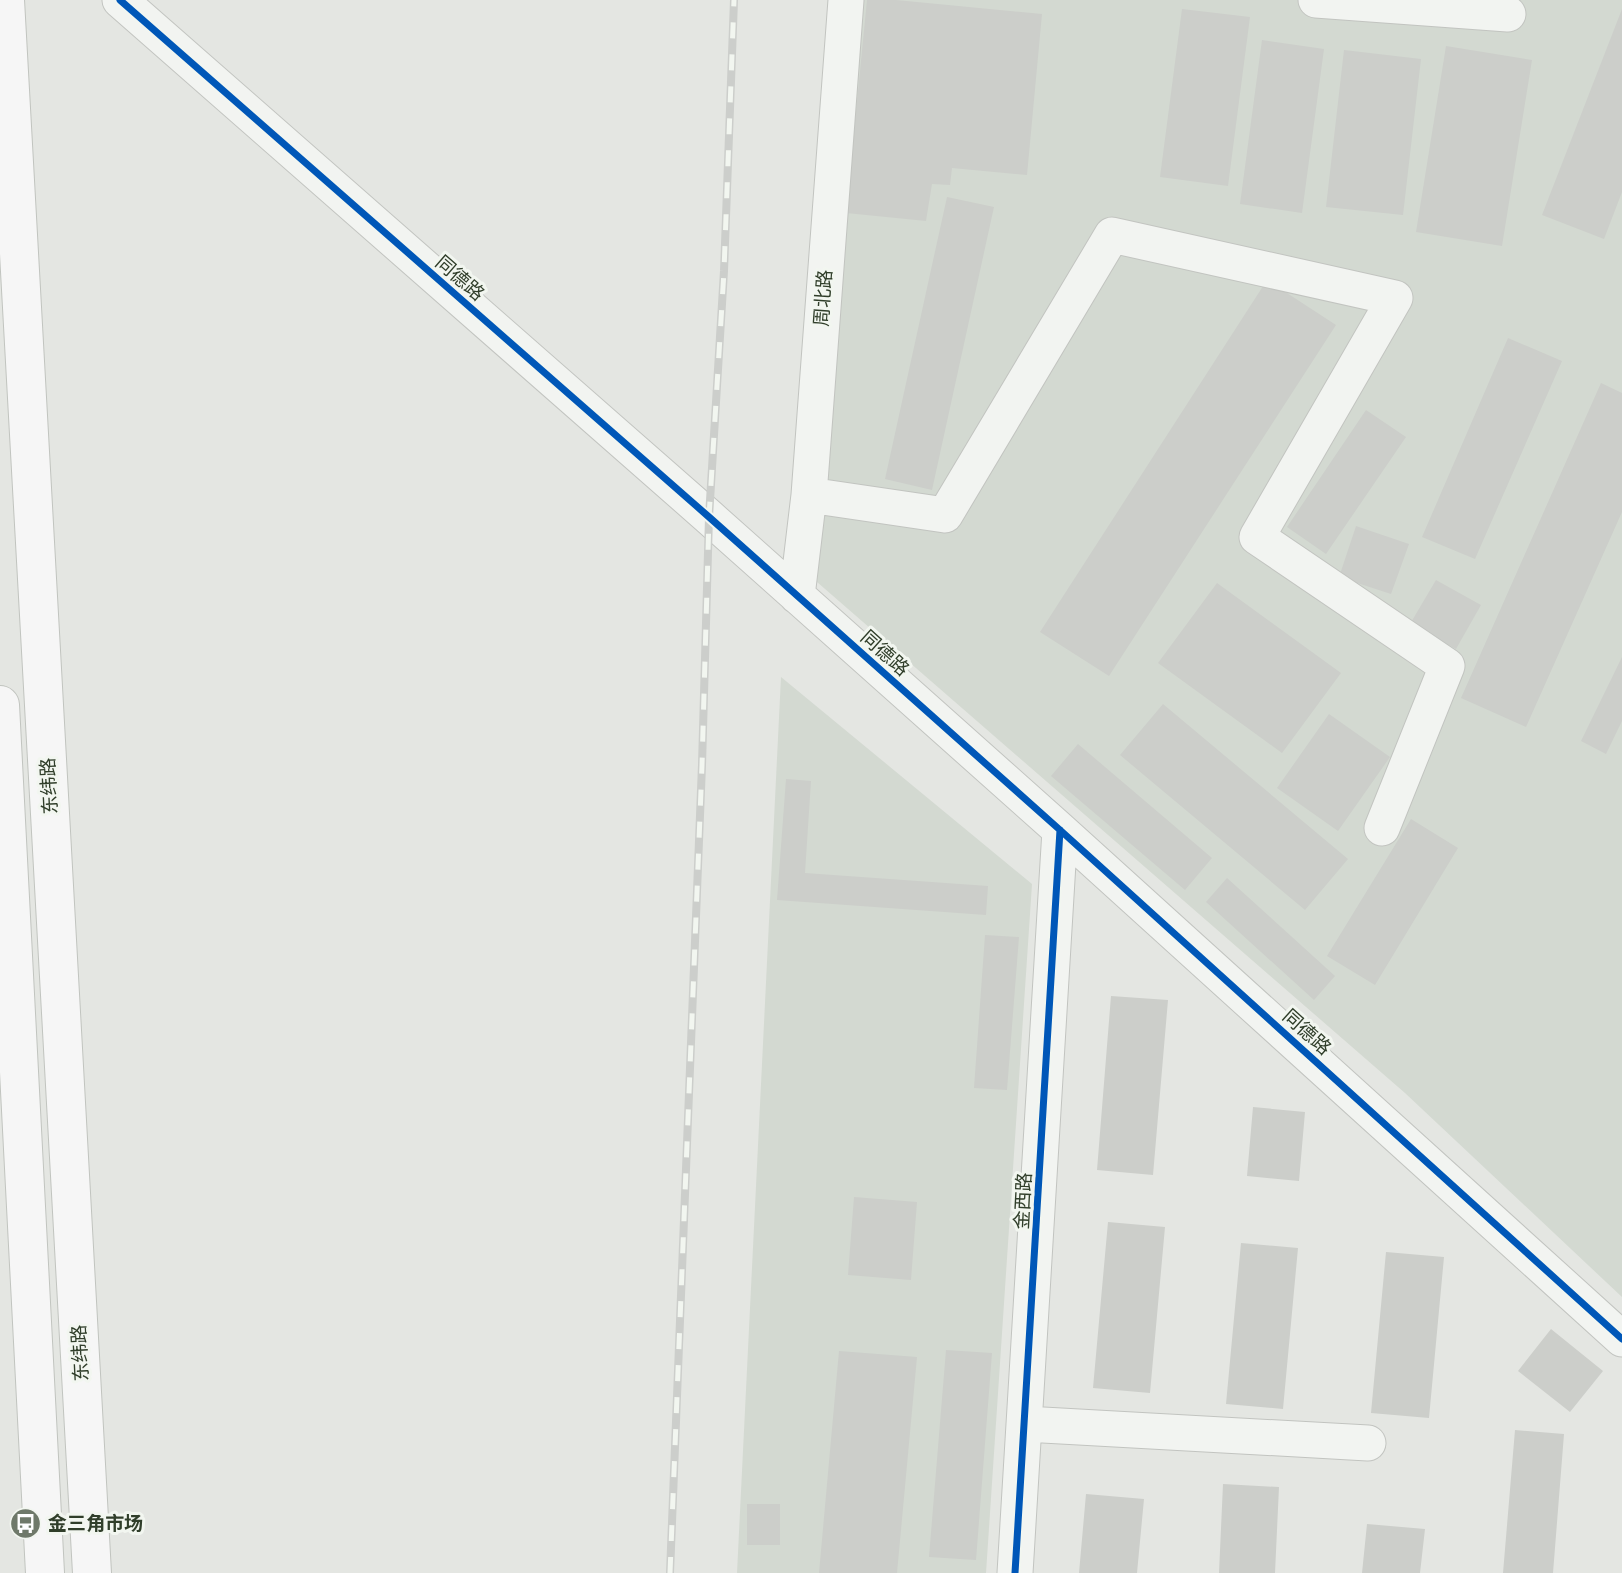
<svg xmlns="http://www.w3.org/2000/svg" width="1622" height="1573" font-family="'Roboto Condensed','Noto Sans SC',sans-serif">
<rect width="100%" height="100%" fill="#e4e6e2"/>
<!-- built -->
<path fill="#d3d9d1" d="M860,0H1622V1297L1405,1093L817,582Z
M781,677L1032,884L986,1573H737Z"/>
<!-- building -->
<path fill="#ccceca" d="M867,0H896L1042,14L1027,175L952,168L950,185L932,184L926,221L846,213Z
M1182,9L1250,17L1228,186L1160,177Z
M1622,9V192L1604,239L1542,215Z
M1262,40L1324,49L1302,213L1240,204Z
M1446,46L1532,60L1502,246L1416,232Z
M1344,50L1421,59L1403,215L1326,207Z
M947,197L994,207L932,490L885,479Z
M1267,280L1336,325L1109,676L1040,632Z
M1508,338L1562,361L1475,559L1422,537Z
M1601,383L1622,393V512L1526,727L1461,698Z
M1366,410L1406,437L1326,554L1287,527Z
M1356,526L1409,544L1391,594L1339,577Z
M1436,580L1481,605L1456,649L1410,624Z
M1217,583L1341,673L1282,753L1158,663Z
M1622,657V721L1606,754L1581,741Z
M1163,704L1348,859L1305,910L1120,755Z
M1329,714L1390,757L1338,831L1277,788Z
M1078,744L1212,858L1185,890L1051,776Z
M786,779L811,781L805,873L988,886L986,915L777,900Z
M1411,819L1458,848L1375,985L1327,956Z
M1227,878L1335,976L1314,1000L1206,902Z
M985,935L1019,937L1007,1090L974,1088Z
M1111,996L1168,1000L1153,1175L1097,1170Z
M1253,1107L1305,1112L1299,1181L1247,1176Z
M854,1197L917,1202L911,1280L848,1275Z
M1108,1222L1165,1227L1150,1393L1093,1388Z
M1241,1243L1298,1248L1283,1409L1226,1404Z
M1386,1252L1444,1257L1429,1418L1371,1413Z
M1551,1329L1603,1371L1570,1412L1518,1371Z
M946,1350L992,1353L976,1560L929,1557Z
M839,1351L917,1357L897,1573H819Z
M1515,1430L1564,1434L1553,1573H1503Z
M1223,1484L1279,1487L1275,1573H1219Z
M1086,1494L1144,1499L1137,1573H1079Z
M747,1504H780V1545H747Z
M1367,1524L1425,1529L1420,1573H1362Z"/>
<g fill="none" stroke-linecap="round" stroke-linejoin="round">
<defs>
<path id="minor" d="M120,0L709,517L1060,830L1622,1339
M1316,0L1508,14
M809,495L945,515L1112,235L1395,298L1257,537L1447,666L1382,828
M797,596L809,495L846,0
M1025,1424L1368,1443
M1015,1573L1060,830"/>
<path id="major" d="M5,0L92,1573
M0,705L45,1573"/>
</defs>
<!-- minor casing -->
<use href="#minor" stroke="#c2c4c0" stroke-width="37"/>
<!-- major casing -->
<use href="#major" stroke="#c1c4bf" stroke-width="40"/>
<!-- minor -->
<use href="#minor" stroke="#f2f4f1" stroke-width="35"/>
<!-- major -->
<use href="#major" stroke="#f6f6f6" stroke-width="38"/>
<defs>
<path id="rail" d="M670,1573L702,765L709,517L724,271L734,0"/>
</defs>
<!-- rail casing -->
<use href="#rail" stroke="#cccecb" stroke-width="8"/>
<!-- rail -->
<use href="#rail" stroke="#f2f6f0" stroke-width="5" stroke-dasharray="16" stroke-linecap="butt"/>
<defs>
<path id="cycleway" d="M120,0L709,517L1060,830L1622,1339
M1015,1573L1060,830"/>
</defs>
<!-- cycleway casing -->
<use href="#cycleway" stroke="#f2f6f0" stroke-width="11"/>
<!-- cycleway -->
<use href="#cycleway" stroke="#0057b8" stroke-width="7"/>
</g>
<!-- icons -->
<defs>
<symbol id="bus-disc" viewBox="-11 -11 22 22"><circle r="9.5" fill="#6f796a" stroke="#f2f6f0"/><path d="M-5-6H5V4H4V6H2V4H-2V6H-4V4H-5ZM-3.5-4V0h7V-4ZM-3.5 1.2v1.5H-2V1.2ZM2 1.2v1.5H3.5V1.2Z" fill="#fff"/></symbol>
</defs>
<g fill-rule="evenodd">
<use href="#bus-disc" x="8" y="1506" width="35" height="35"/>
</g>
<g text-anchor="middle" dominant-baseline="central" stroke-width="6" stroke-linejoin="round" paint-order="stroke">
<!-- street labels -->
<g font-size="19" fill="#303e2a" stroke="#f2f6f0">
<text transform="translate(460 278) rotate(41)">同德路</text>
<text transform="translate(823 298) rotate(-86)">周北路</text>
<text transform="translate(885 653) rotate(42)">同德路</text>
<text transform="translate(49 786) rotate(-93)">东纬路</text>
<text transform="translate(1307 1032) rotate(42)">同德路</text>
<text transform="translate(1023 1201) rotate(-87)">金西路</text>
<text transform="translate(80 1353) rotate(-93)">东纬路</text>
</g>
<!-- poi labels -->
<g font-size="19" font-weight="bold" fill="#303e2a" stroke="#f2f6f0" text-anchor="start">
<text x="48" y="1523">金三角市场</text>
</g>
</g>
</svg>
